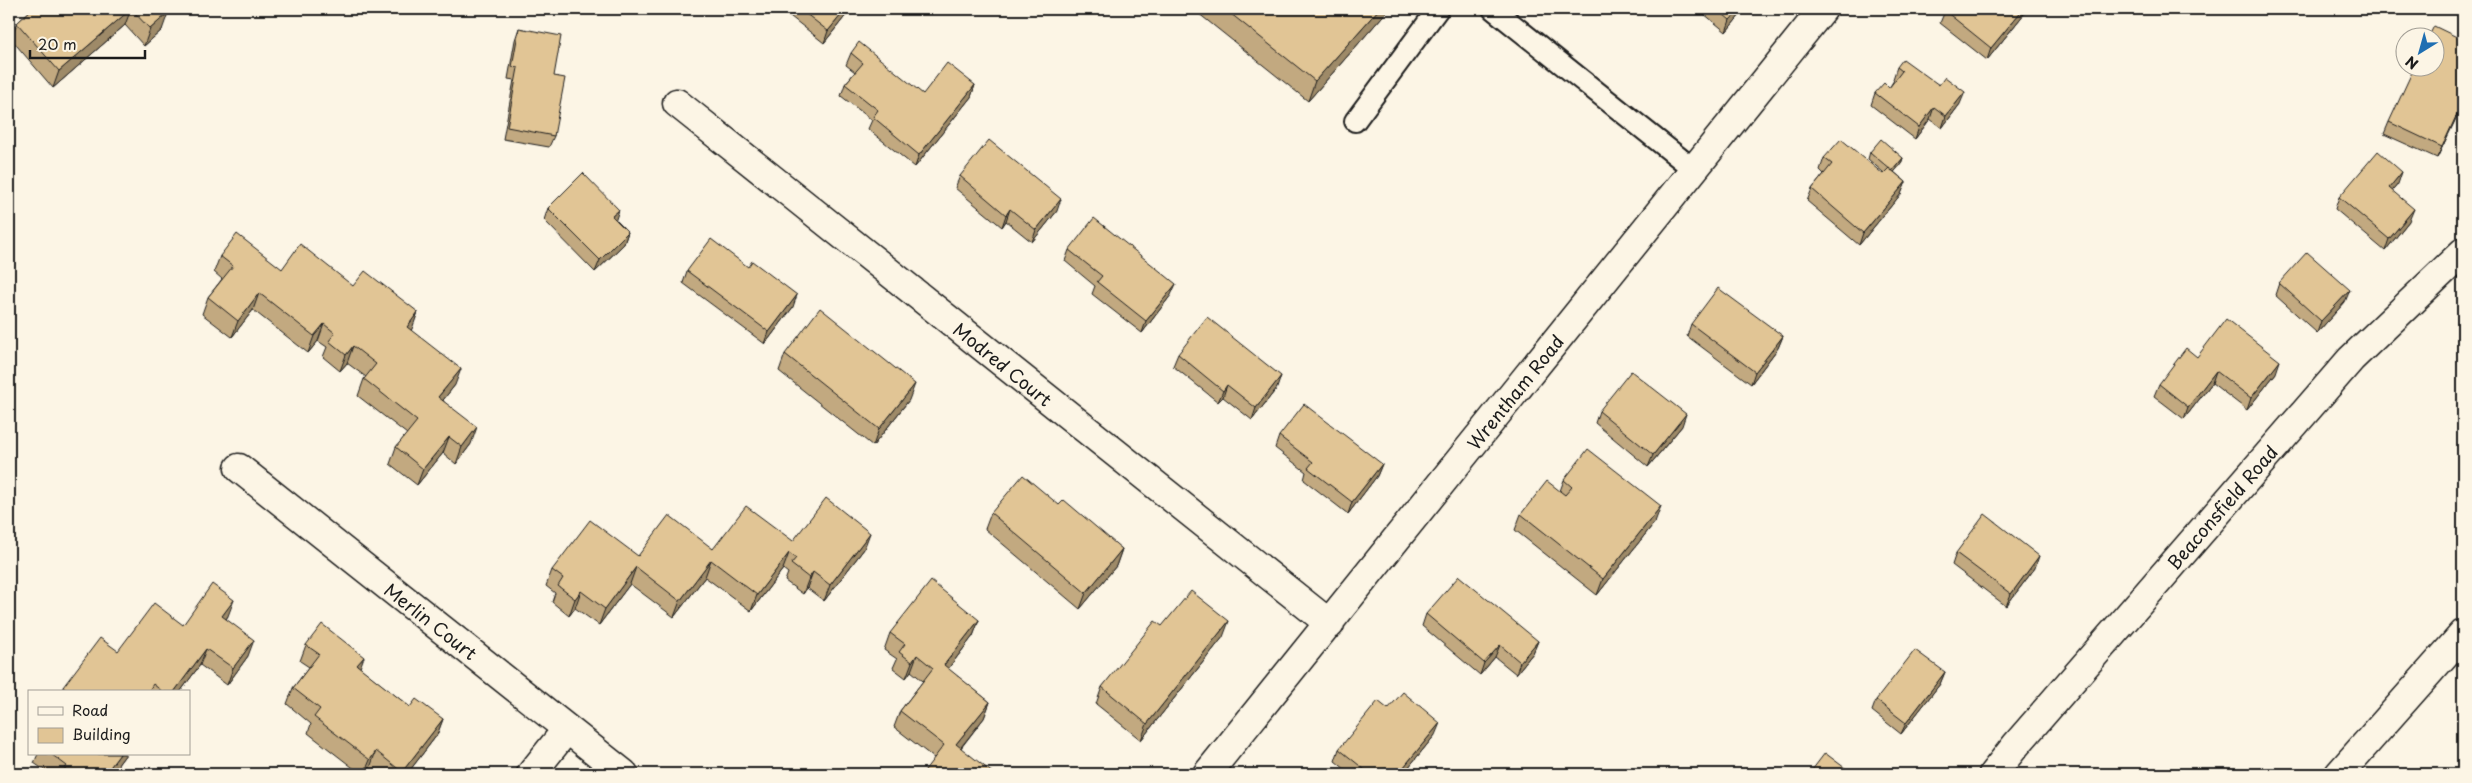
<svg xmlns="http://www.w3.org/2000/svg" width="2472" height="783" font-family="'Playpen Sans',sans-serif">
<rect width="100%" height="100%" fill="#fcf5e5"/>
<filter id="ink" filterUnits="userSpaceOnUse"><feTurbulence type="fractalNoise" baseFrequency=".02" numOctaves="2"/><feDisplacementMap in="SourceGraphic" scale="10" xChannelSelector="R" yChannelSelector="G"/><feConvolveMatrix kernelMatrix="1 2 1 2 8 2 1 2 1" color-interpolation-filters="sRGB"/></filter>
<g filter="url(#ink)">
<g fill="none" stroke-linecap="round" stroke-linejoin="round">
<defs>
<path id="service" d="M1493,9L1692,168
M1355,121L1438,9"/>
<path id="minor" d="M677,103L1330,624
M239,468L624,774
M531,774L567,729
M1207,774L1823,9
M1993,774L2016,745L2351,359L2463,252
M2339,774L2463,634"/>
</defs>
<!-- service casing -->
<use href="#service" stroke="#1c1c1c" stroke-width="24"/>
<!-- minor casing -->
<use href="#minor" stroke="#1c1c1c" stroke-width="31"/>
<!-- service -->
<use href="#service" stroke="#fcf5e5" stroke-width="20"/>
<!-- minor -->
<use href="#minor" stroke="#fcf5e5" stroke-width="28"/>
</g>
<!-- wall -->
<path fill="#c2a980" stroke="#1c1c1c" d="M32,9H164L162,30L144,46L125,25L53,88L11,39L17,23Z
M781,9H851L824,43Z
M1193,9H1389L1308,101Z
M1698,9H1745L1726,32Z
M1946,9H2028L1987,60L1940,23L1945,11Z
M519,28L554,76V136L549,147L503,139L514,80L508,79L515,40Z
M851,53L923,94L975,85L971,97L915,167L868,129L872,120L841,96L845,84L855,72L846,65Z
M1897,67L1960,104L1942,128L1930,119L1915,139L1871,105L1875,93L1889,88L1894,80L1893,79Z
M2463,104L2437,158L2384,134L2389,122Z
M1870,152L1903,158L1901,164L1894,172L1906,182L1901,194L1859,245L1807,201L1812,189L1824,174L1820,170L1824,158L1883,174L1884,173L1868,159Z
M960,176L1057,211L1032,242L1006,221L1002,227L955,188Z
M2398,184L2392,191L2409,221L2385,251L2335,209L2339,197Z
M548,208L616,220L628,232L624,244L595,272L544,220Z
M1069,250L1171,295L1142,333L1092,294L1095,286L1065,261Z
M220,256L282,269L353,286L418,312L411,330L455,385L443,400L471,444L456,464L443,453L417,485L390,464L396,447L407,434L358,396L364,379L366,377L347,363L340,371L323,357L327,347L318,341L308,353L253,310L232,337L202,314L208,297L222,279L214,272Z
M687,271L793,307L765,344L683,283Z
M2279,283L2345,302L2317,333L2275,295Z
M1691,324L1783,336L1778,348L1751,384L1687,336Z
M785,354L909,400L873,446L779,371Z
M1178,354L1277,388L1252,420L1223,397L1218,402L1173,366Z
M2197,357L2276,373L2247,410L2212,383L2184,419L2154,396L2159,384Z
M1599,411L1682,426L1648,467L1595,423Z
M1279,436L1382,464L1377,476L1348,514L1304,480L1306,472L1275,448Z
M1564,480L1655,522L1597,595L1515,530L1521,514L1560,491Z
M1059,505L1122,549L1116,566L1080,609L985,529L991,513Z
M793,541L864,549L824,601L807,588L803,594L785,581L788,573L783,569L751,611L705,577L674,617L630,584L599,625L575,608L569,616L552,602L555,593L546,586L552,570L638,556Z
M1956,553L2035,568L2006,606L1952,565Z
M1426,614L1538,641L1533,653L1516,674L1495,657L1480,675L1422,626Z
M228,616L226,619L248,656L227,685L200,665L180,692H62L63,687L118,651L183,625Z
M979,620L973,636L948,669L990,702L984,718L961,748L934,758L894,727L900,711L923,681L911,671L906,678L893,668L897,659L884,650L890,633Z
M1162,626L1223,637L1141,740L1096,704L1102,687Z
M306,645L360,668L410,707L443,719L437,735L407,774H378L370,768L365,774H361L308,733L311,724L287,704L293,688L309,667L300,661Z
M1945,672L1940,684L1901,734L1872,711L1876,700Z
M1388,709L1435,735L1403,774H1351L1335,761L1339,749Z
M38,754H126L111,774H50L34,763Z"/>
<!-- shaded-wall -->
<path fill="#9e8a68" stroke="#1c1c1c" d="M131,9L125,25L53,88L59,71Z
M846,9H851L824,43L828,31Z
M1379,9H1389L1308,101L1315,81Z
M1740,9H1745L1726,32L1730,20Z
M2023,9H2028L1987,60L1991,48Z
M168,13L162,30L144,46L150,29Z
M975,85L971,97L915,167L919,155Z
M1965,92L1960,104L1942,128L1946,116Z
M2463,101V104L2437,158L2442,147Z
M1934,107L1930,119L1915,139L1919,127Z
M1903,158L1901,164L1890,177L1892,171Z
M2402,172L2398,184L2385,200L2389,188Z
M1906,182L1901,194L1859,245L1863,233Z
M1061,199L1057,211L1032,242L1036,230Z
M1010,209L1006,221L1002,227L1006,215Z
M2414,209L2409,221L2385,251L2389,239Z
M619,210L615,222L612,216Z
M628,232L624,244L595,272L600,260Z
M1176,284L1171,295L1142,333L1146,321Z
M2350,290L2345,302L2317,333L2321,321Z
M259,293L253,310L232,337L238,321Z
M797,295L793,307L765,344L769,332Z
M418,312L412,329L401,343L407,327Z
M324,324L318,341L308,353L314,336Z
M1783,336L1778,348L1751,384L1755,372Z
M353,346L347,363L340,371L346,355Z
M2280,361L2276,373L2247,410L2251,398Z
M461,369L455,385L432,414L438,397Z
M2216,371L2212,383L2184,419L2188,407Z
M1281,376L1277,388L1252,420L1256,408Z
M915,384L909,400L873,446L879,429Z
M1227,385L1223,397L1218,402L1223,391Z
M1686,414L1682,426L1648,467L1653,455Z
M477,427L471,444L456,464L462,447Z
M449,437L443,453L417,485L423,469Z
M1382,464L1377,476L1348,514L1352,502Z
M1661,506L1655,522L1597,595L1603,579Z
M870,533L864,549L824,601L830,585Z
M1122,549L1116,566L1080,609L1086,593Z
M789,553L783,569L751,611L757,595Z
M2039,556L2035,568L2006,606L2011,594Z
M711,560L705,577L674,617L680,601Z
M636,567L630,584L599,625L605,609Z
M813,572L807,588L803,594L809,578Z
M581,591L575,608L569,616L575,599Z
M234,600L228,616L216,633L222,616Z
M979,620L973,636L938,682L944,665Z
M1229,621L1223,637L1141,740L1147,724Z
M254,640L248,656L227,685L233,668Z
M1538,641L1533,653L1516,674L1520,662Z
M1500,645L1495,657L1480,675L1484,663Z
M206,649L200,665L180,692H174Z
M917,655L911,671L906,678L912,662Z
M364,657L358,673L357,665Z
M1945,672L1940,684L1901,734L1906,723Z
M990,702L984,718L950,761L956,744Z
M443,719L437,735L407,774H402V772Z
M1440,723L1435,735L1403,774H1398Z
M376,751L370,768L364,774L370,760Z
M120,754H126L111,774H105Z"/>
<!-- building -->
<path fill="#e1c595" stroke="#1c1c1c" d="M32,9H131L59,71L17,23Z
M131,9H164L168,13L150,29Z
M800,9H846L828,31Z
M1225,9H1379L1315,81Z
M1717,9H1740L1730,20Z
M1946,9H2023L1991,48L1945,11Z
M2434,26L2463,40V101L2442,147L2389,122L2414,68H2434V38H2428Z
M519,28L561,36L554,76L565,78L554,136L507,127L518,68L512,67Z
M859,42L923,94L947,63L975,85L919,155L873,117L878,110L845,84L863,63L851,53Z
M1903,59L1939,85L1945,77L1965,92L1946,116L1934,107L1919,127L1875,93L1884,83L1889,88L1902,71L1897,67Z
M1841,139L1883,174L1889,168L1906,182L1863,233L1812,189L1832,164L1824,158Z
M1881,139L1903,158L1892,171L1870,152Z
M989,140L1061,199L1036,230L1010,209L1006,215L960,176Z
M2378,151L2402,172L2389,188L2414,209L2389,239L2339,197Z
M583,173L619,210L612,216L628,232L600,260L548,208Z
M1094,218L1176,284L1146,321L1097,282L1102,276L1069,250Z
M237,234L282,269L300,244L353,286L365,271L418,312L407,327L461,369L438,397L477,427L462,447L449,437L423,469L396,447L417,421L364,379L376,364L353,346L346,355L329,341L335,333L324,324L314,336L259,293L238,321L208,297L233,266L220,256Z
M711,239L748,267L752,261L797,295L769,332L687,271Z
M2307,252L2350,290L2321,321L2279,283Z
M1718,288L1783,336L1755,372L1691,324Z
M820,308L915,384L879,429L785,354Z
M1207,317L1281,376L1256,408L1227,385L1223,391L1178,354Z
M2226,319L2280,361L2251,398L2216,371L2188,407L2159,384L2186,348L2197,357Z
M1631,371L1686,414L1653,455L1599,411Z
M1304,404L1382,464L1352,502L1308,468L1313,462L1279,436Z
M1588,449L1661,506L1603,579L1521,514L1547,481L1565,495L1572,487L1564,480Z
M1023,475L1059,505L1064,500L1122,549L1086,593L991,513Z
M826,498L870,533L830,585L813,572L809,578L791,564L796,558L789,553L757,595L711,560L680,601L636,567L605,609L581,591L575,599L558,586L563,578L552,570L590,520L638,556L669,515L713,549L746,506L793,541Z
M1985,514L2039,556L2011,594L1956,553Z
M1459,576L1538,641L1520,662L1500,645L1484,663L1426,614Z
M931,581L979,620L944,665L990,702L956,744L994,774H922L944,745L900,711L933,668L917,655L912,662L899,652L905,644L890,633Z
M212,584L234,600L222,616L254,640L233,668L206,649L174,692H163L153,684L148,692H69L63,687L100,638L118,651L154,603L183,625Z
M1191,591L1229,621L1147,724L1102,687L1155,621L1162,626Z
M322,624L364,657L357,665L410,707L416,699L443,719L402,772L376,751L370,760L314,717L320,709L293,688L319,654L306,645Z
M1915,650L1945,672L1906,723L1876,700Z
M1403,692L1440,723L1398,774H1370L1339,749L1378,701L1388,709Z
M1825,753L1853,774H1809Z
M51,754H120L105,774H61L67,766Z"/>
</g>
<g text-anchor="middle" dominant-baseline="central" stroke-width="4" stroke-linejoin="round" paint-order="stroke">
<!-- street labels -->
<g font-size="18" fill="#1c1c1c" stroke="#fcf5e5">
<text transform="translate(1003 364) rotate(39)">Modred Court</text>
<text transform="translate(1515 392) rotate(-51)">Wrentham Road</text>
<text transform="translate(2222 507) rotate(-49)">Beaconsfield Road</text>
<text transform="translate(431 621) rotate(38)">Merlin Court</text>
</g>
</g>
<!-- margin -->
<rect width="2472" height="783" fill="none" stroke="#fcf5e5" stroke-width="30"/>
<rect x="15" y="15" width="2442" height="753" fill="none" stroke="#1c1c1c" stroke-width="2" filter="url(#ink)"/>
<!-- legend -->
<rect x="28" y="690" width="162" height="65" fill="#fcf5e5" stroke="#a29e95"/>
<rect x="38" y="707" width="25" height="8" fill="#fcf5e5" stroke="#a29e95"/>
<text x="72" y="716" font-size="15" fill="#1c1c1c">Road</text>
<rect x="38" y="728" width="25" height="15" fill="#e1c595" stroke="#a29e95"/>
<text x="72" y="740" font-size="15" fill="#1c1c1c">Building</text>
<!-- north arrow -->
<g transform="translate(2420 52) rotate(217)"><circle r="24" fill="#fcf5e5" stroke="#a29e95"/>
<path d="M0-4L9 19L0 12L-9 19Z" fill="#1f6fb2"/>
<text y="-8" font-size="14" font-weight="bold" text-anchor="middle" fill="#1c1c1c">N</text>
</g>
<!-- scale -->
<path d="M30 50v8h115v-8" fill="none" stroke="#1c1c1c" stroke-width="2.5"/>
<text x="38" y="50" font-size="15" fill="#1c1c1c" stroke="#fcf5e5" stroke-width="4" paint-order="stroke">20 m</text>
</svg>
